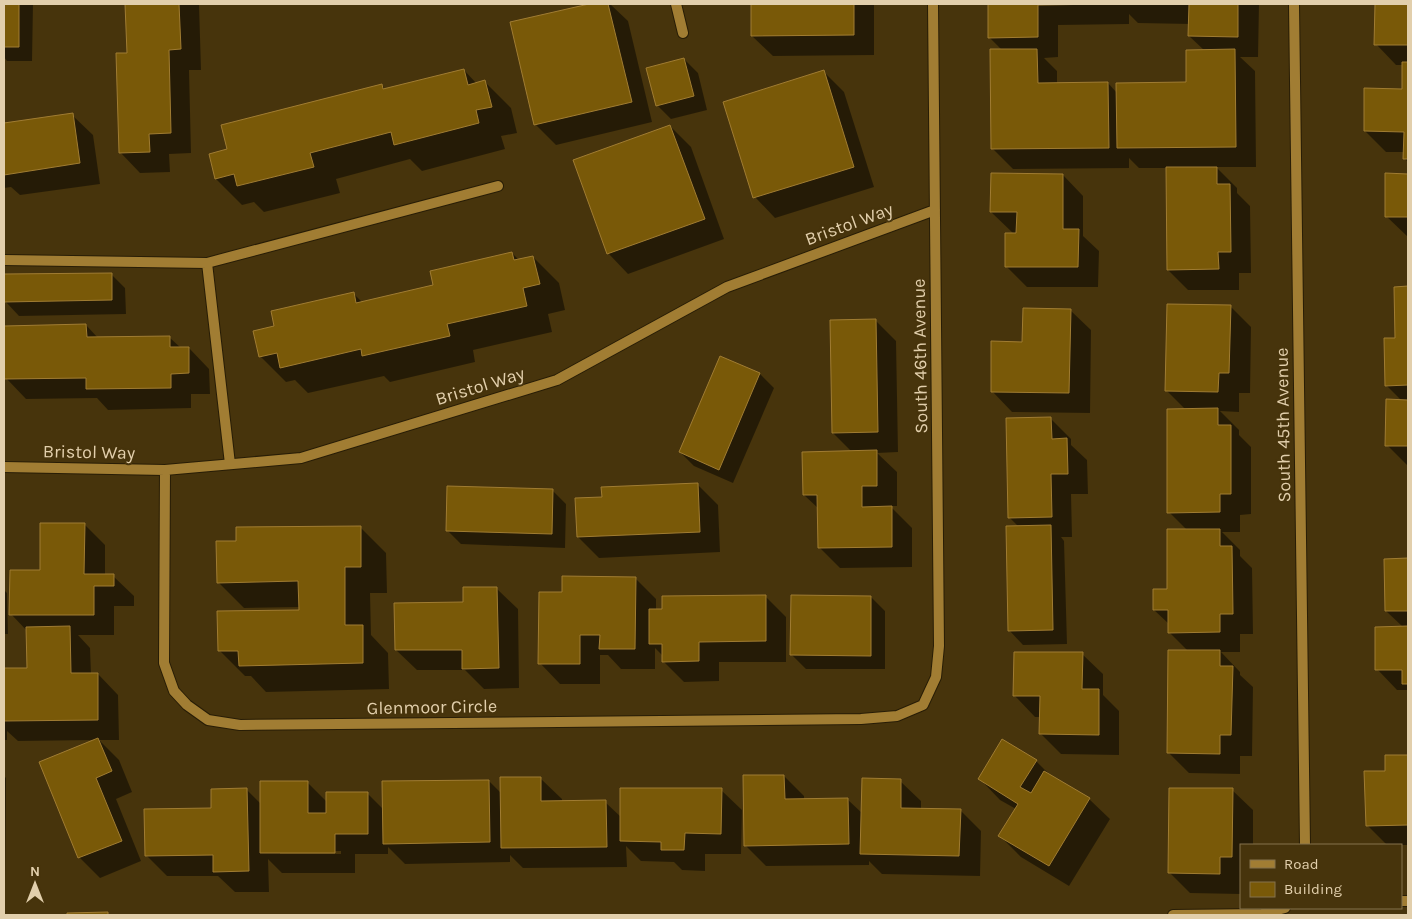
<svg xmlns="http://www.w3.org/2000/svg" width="1412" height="919" font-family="Karla,sans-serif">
<rect width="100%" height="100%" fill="#47340c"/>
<!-- shadow -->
<path fill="#0007" fill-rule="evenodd" d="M4,4H33L32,61H7L4,57Z
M127,4H199L201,70H189L191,153L169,154L170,172L140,173L120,152L128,55Z
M594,4H610L628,21L652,122L556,145L535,124L511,23Z
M752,4H874V55L773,56L752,36Z
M989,4H1259L1258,57H1240L1255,71L1256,167H1216L1237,188V193L1250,206L1251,273H1239V290H1188L1168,270L1167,168H1139L1129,158V168L1013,169L992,148L1003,51L989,37ZM1129,14L1138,23L1190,24L1189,36L1205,51L1187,84L1117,93L1108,83L1057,84V71L1044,58L1058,57V25L1129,24Z
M1376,4H1408V162L1404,158L1405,152H1386L1365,131L1403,90V65H1396L1376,44Z
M684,59L698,73L707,110L671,119L657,105Z
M464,70L477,84L485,82L511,108L517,133L501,136L505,149L422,171L410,159L336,179L340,193L264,212L254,202L242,205L216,179L229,150L382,85L386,90Z
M823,71L844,92L874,187L775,218L755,197Z
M72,115L93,135L100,184L20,195L11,187L4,188V125Z
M670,126L691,147L724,239L628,274L608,253Z
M1387,174L1408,175V237L1386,216Z
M1063,175L1083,196V236L1099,251L1098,287H1027L1006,266L1014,234L991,212Z
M512,253L519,260L533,257L559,283L565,310L548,314L552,332L473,350L475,362L390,382L384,376L308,393L295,380L286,382L260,356L276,327L353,293L363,303L435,286Z
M111,274L125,288L126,314L19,316L5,301Z
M1395,288H1408V466L1387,445L1402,401L1386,385L1396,339Z
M1230,306L1251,327L1250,393H1239V412L1220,411L1239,430V435L1251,447V514L1240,515V532H1222L1240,550V556L1252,568L1253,634H1240V652H1221L1240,672V675L1253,687L1252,756H1240V774L1189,773L1169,753L1188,651L1169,632V624L1154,610L1169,590L1187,530L1169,512L1186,410L1166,390Z
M1070,310L1091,330L1090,413L1012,412L992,391L1024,343Z
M875,320L896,341L898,452L877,453L897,472V506H890L912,528V567L840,568L819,547V509L804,495L852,452L833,433Z
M86,325L98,338L169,337L181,348H189L209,369L210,394H191V408L108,410L97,398L26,399L6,378Z
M760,374L774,388L733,483L694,466L680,452Z
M1051,419L1071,439V445L1087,460L1088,494H1071L1072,537H1061L1064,541L1067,644L1023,645L1009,630L1019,527L1009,517Z
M698,485L718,505L720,552L599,558L578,537L603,498Z
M552,490L566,504L565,548L461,544L447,530Z
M84,524L105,545V576H113L134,596V606H114V635H78L90,648L91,674H98L118,695L119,740H99L119,760L132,792L116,799L141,861L100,878L79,857L95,740L18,741L7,731V740H4V670H28V632L11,614L41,571Z
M360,527L386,553L387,593H370L371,635L388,653L389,689L266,692L251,676H245L219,650L300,611V607L244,608L218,582L237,543Z
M1385,560H1408V690H1397L1377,669L1403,627L1386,611Z
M635,578L656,599V610L765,596L786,617V662H719V681L684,682L663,661V656L655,648V669H621L608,655H600V684H560L540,663L564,593Z
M497,589L518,609L519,688L484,689L465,670H417L396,650L465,604Z
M4,590L7,593L8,634H4Z
M871,597L885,611V669H806L792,655Z
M1082,654L1103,674V695L1119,711V755L1061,754L1041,734V717H1035L1015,696Z
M1408,756V845H1387L1367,825L1386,772V757Z
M1036,761L1052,777L1089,799L1110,819L1069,886L1021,857L1000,836L1016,809L1000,800L980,779Z
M4,776L6,778L5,884H4Z
M784,776L804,796V800L847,799L862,813L900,781L921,801V809L960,810L981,831L980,876L882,874L869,861V865L766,866L746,846Z
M541,779L562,799V802H605L621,817L721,790L742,810L741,854H705V871L682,870L674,862L641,861L626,846L627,867L523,868L510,855V862L405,864L388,847V854H355V873H282L268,859L269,892H235L218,876H167L146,855L212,809L247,790L261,804L307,782L327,802L367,793L384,810L489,781L502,794ZM341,851V854H280V852Z
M1232,790L1253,810V845H1241L1240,894L1190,893L1169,872Z"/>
<!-- building -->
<path fill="#795908" stroke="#a07c32" d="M4,4H19V47H4Z
M125,4H179L181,49L169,50L171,133L149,134L150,152L119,153L116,53H127Z
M589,4H608L632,102L534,125L510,22Z
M751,4H854V35L751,36Z
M988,4H1109L1038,5V37L988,38Z
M1189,4H1238V37L1188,36Z
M1375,4H1408V45H1374Z
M990,49H1037L1038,83L1108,82L1109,148L991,149Z
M1235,49L1236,147L1117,148L1116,83L1186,82V50Z
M684,58L694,96L656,106L646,68Z
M1402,62H1408V159H1403L1404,132L1364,131V88L1402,89Z
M464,69L468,85L485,80L492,107L476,110L479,123L394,145L391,132L310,153L314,167L237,186L234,174L215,179L209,154L227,149L221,125L382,84L383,89Z
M824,70L854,167L753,198L723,102Z
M73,113L80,163L4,175V123Z
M670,125L705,219L607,254L573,160Z
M1166,167H1217V184H1230L1231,252H1218L1219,269L1167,270Z
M991,173L1063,174V229H1079L1078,267H1005V233H1016L1017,212H990Z
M1385,173L1408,174V217H1385Z
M512,252L514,260L533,256L540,284L523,288L527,306L447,324L450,336L362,356L361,349L280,368L277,353L259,357L253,331L274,326L271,311L354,292L356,303L433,285L430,271Z
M112,273V300L4,302V274Z
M1408,286V385L1385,386L1384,338H1395L1394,287Z
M1167,304L1231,305L1229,373H1219L1218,392L1165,391Z
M1023,308L1071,309L1069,393L991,392V341L1022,342Z
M876,319L878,432L832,433L830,320Z
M86,324L87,337L170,336V347H189V373L171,374V388L86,389V378L4,379V326Z
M720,356L760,373L719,470L679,452Z
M1386,399L1408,400V446H1385Z
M1218,408V425H1231V494H1220V512L1167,513V409Z
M1051,417L1052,439L1067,438L1068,474H1051L1052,517L1008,518L1006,418Z
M877,450V486H862V507L892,506V547L818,548L817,495H803L802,452Z
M698,483L700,532L577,537L575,498L602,497L601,487Z
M447,486L553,489L552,534L446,531Z
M40,523H85L84,574H114V586H94V615H9L10,570H40Z
M1051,525L1053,630L1008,631L1006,526Z
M361,526V567H345V625H363V663L239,666L238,651H218L217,611L299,610L298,581L217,583L216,541H236V527Z
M1167,529H1220V546H1232L1233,614H1220V632L1168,633V610H1153V589H1167Z
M1408,558V611H1385L1384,559Z
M562,576L636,577L635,649H599L600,635H580V664H538L539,592H562Z
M463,587H497L499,668L462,669V650H395L394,603L463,602Z
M766,595V641L699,642V661L662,662V644H649V609H662V596Z
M791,595L871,596V656L790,655Z
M70,626L71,673H98V720L4,721V668H27L26,627Z
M1408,626V684H1402V670H1375V627Z
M1168,650H1220V666H1233L1231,735H1220V754L1167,753Z
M1014,652H1083L1082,689H1099V735L1039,734L1040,696H1013Z
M98,738L112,771L96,778L122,841L78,858L39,762Z
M1002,739L1037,760L1020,787L1031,793L1044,771L1090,798L1049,866L998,836L1018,804L978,779Z
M1385,755H1408V825L1366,826L1364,771H1385Z
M743,775H784L785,799L848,798L849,844L744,846Z
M500,777H541V801L606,800L607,847L501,848Z
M862,778L901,779V808L961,809L959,856L860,854Z
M489,780L490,842L383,844L382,781Z
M260,781H308V813H326V792H368V834H335V853H260Z
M247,788L249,871L213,872V855L145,856L144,809L211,808V789Z
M620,788H722L721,834L685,833L684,850H661V842L620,841Z
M1169,788H1233L1232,857H1220V874L1168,873Z
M108,912V915H67V913Z"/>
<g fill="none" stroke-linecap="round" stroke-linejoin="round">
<defs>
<path id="lane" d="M676,4L683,33
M4,260L207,263L498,186
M207,263L230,464"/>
<path id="street" d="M1294,4L1305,845
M4,467L165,470L301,458L557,380L727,287L935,210
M165,470L164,663L174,691L187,705L208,720L240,725L861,719L897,716L923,705L936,677L939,646L933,4
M1401,901H1408
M1173,915L1262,914L1285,908"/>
</defs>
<!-- lane casing -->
<use href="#lane" stroke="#281d06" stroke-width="12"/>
<!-- street casing -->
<use href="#street" stroke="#281d06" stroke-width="12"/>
<!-- lane -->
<use href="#lane" stroke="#a17d33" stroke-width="10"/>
<!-- street -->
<use href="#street" stroke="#a17d33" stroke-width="10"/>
</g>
<g text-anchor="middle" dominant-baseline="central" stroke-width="4" stroke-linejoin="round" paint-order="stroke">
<!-- street labels -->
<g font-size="18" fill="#e2cfac" stroke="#47340c">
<text transform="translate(849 224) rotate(-20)">Bristol Way</text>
<text transform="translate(920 356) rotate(-91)">South 46th Avenue</text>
<text transform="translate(480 386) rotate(-17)">Bristol Way</text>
<text transform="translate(1283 425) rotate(-91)">South 45th Avenue</text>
<text transform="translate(89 452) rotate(1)">Bristol Way</text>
<text transform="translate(432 707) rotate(-1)">Glenmoor Circle</text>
</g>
</g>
<!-- border -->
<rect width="1412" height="919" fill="none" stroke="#e2cfac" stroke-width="10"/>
<!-- legend -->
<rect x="1240" y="844" width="162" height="65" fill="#47340c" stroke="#85724c"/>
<rect x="1250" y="860" width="25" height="8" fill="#a17d33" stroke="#85724c"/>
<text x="1284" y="869" font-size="15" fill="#e2cfac">Road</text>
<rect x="1250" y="882" width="25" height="15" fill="#795908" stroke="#85724c"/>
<text x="1284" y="894" font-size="15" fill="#e2cfac">Building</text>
<!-- north arrow -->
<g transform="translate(35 884)" stroke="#47340c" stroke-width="4" paint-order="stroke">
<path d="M0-4L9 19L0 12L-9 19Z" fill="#e2cfac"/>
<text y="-8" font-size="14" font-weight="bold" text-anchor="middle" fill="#e2cfac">N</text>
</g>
</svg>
